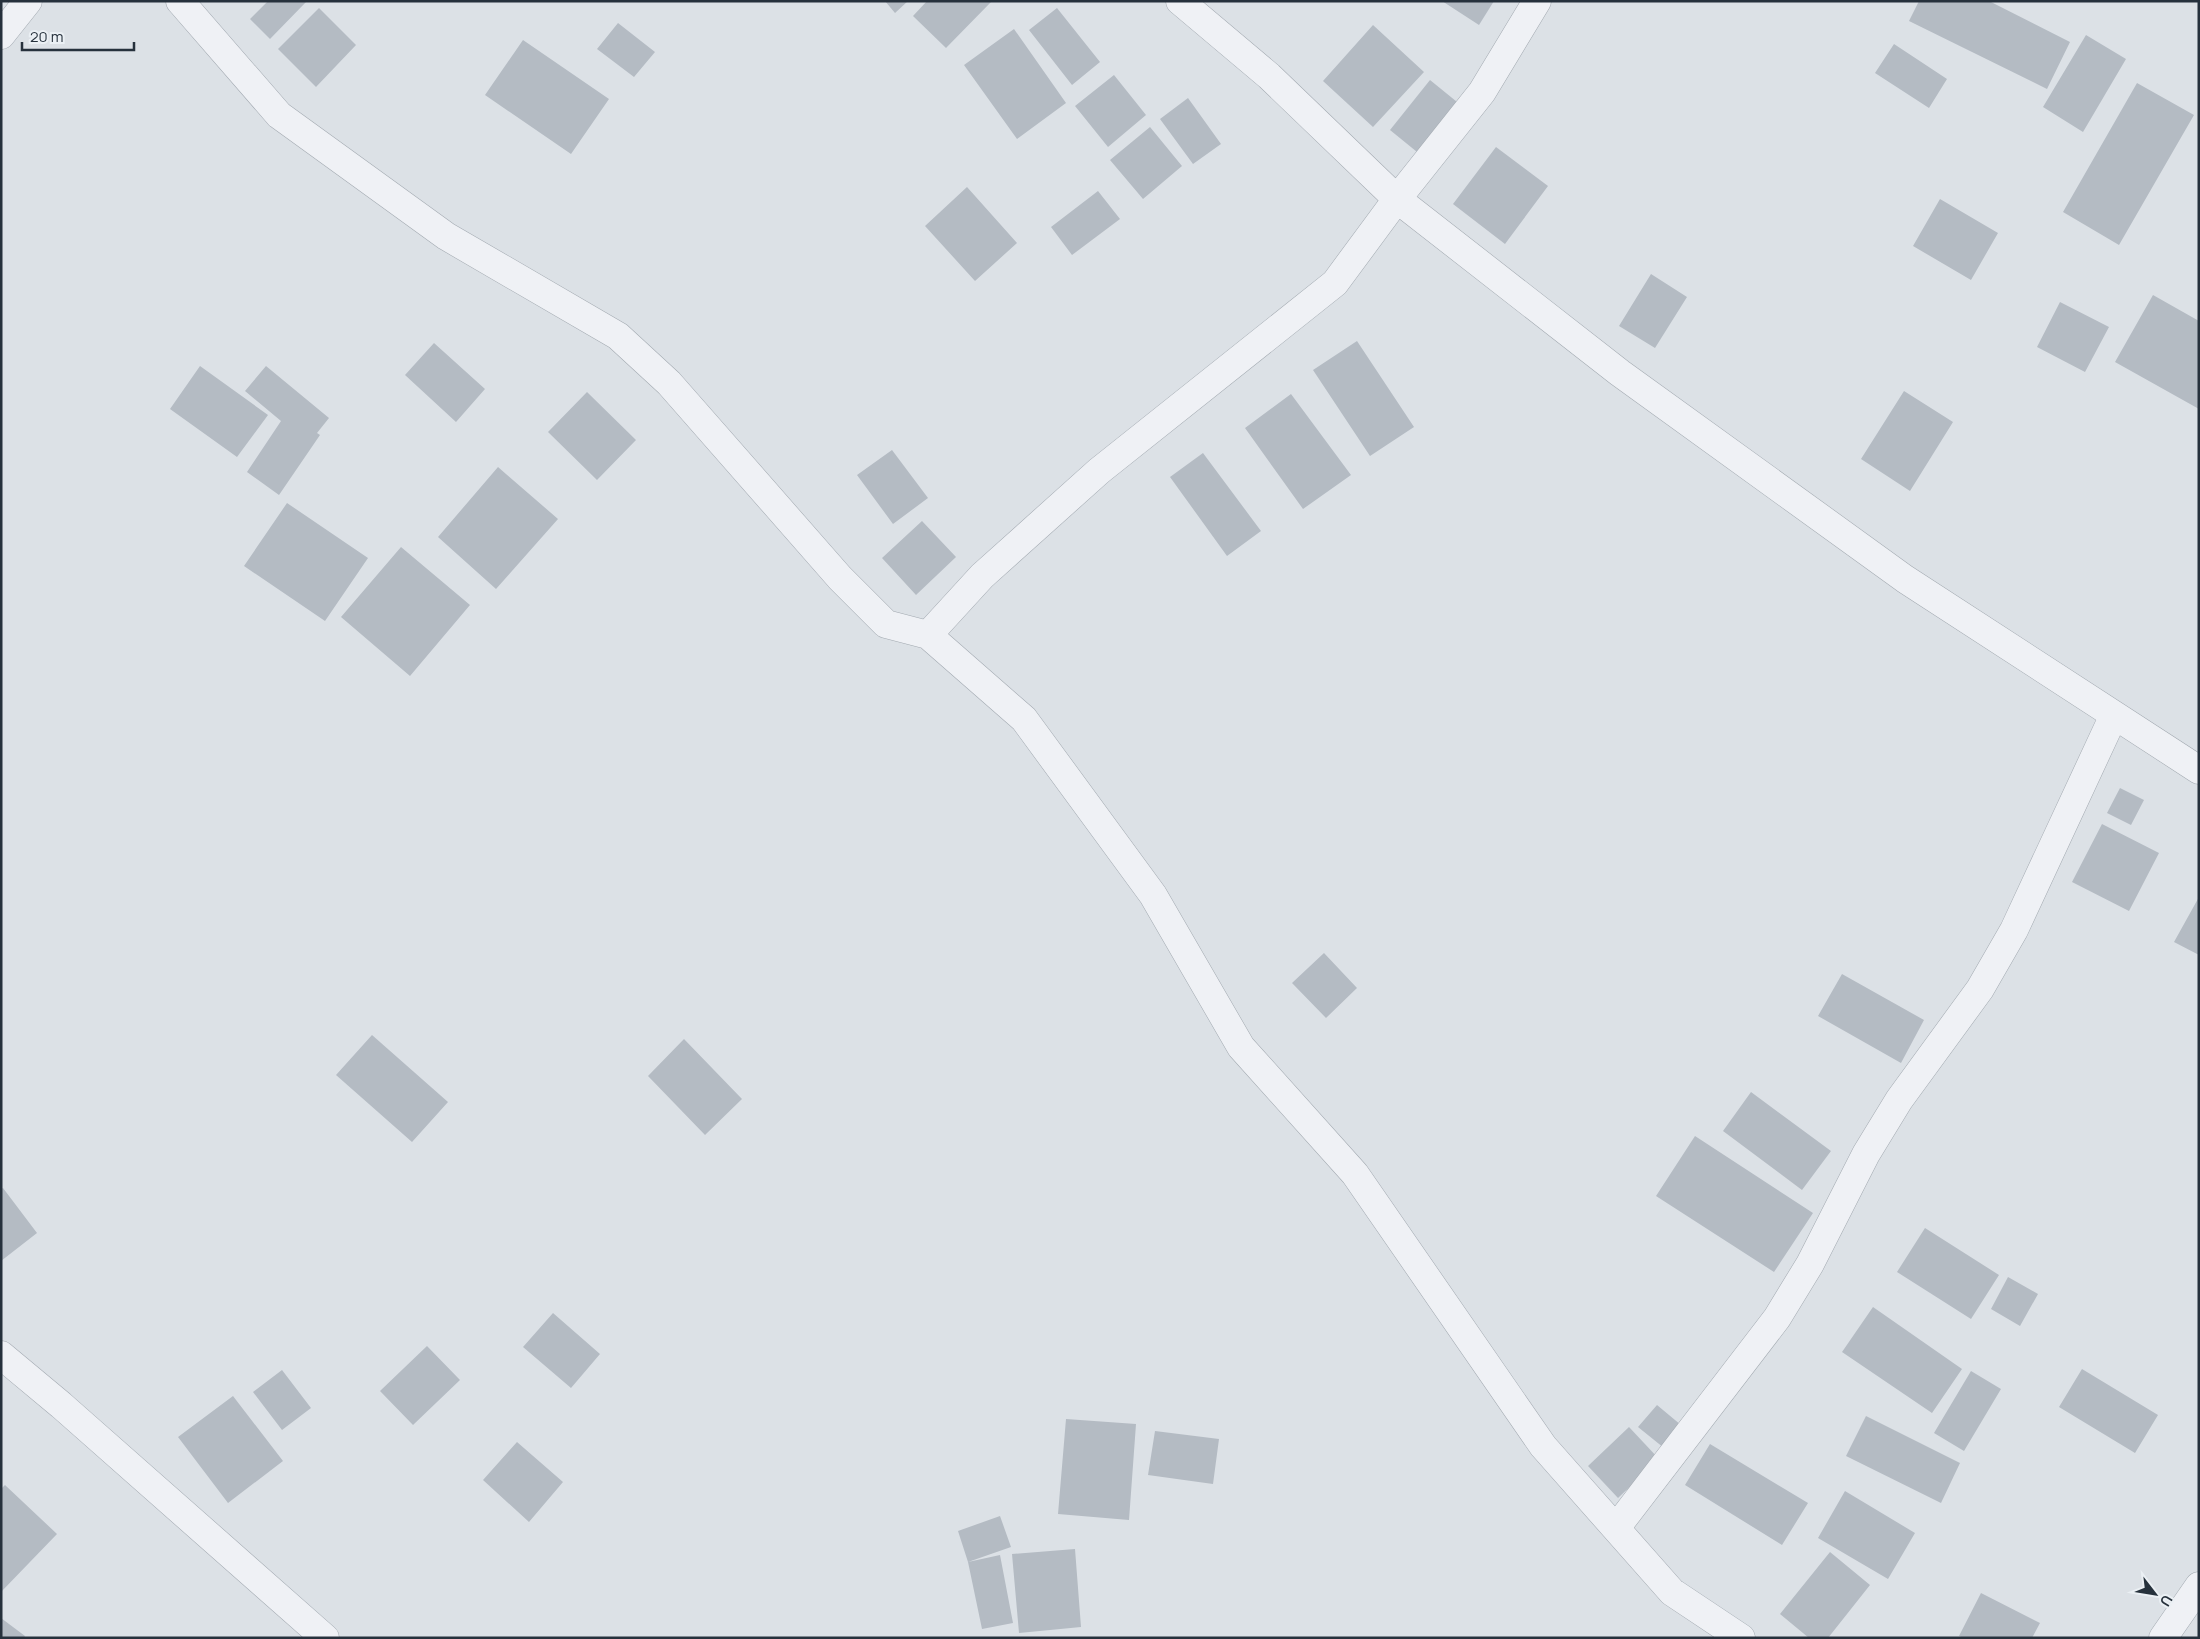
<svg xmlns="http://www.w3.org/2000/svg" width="2200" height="1639" font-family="Manrope,sans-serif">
<rect width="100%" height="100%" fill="#dce1e6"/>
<!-- building -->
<path fill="#b4bbc3" d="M268,1H307L270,39L250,19Z
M885,1H908L895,13Z
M927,1H992L946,48L913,16Z
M1442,1H1494L1479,25Z
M1919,1H1989L2070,42L2047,89L1909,21Z
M319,8L356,45L316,87L278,49Z
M1057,8L1100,62L1072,85L1029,30Z
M618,23L655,52L634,77L597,49Z
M1373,25L1424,72L1373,127L1323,81Z
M1014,29L1066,103L1017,139L964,65Z
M2086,35L2126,59L2083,132L2043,107Z
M523,40L609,99L571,154L485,95Z
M1894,44L1947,79L1929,108L1875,73Z
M1114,75L1146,115L1108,147L1075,106Z
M1430,80L1462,106L1422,156L1390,130Z
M2137,83L2194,115L2119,245L2063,212Z
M1188,98L1221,144L1193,164L1160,119Z
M1150,127L1182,166L1143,199L1110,160Z
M1496,147L1548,186L1505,244L1453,204Z
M967,187L1017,243L975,281L925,226Z
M1098,191L1120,219L1072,255L1051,227Z
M1940,199L1998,233L1971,280L1913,246Z
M1651,274L1687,297L1655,348L1619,326Z
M2153,295L2199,321V409L2115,362Z
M2060,302L2109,327L2085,372L2037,347Z
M1357,341L1414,427L1370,456L1313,370Z
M434,343L485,389L456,422L405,375Z
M200,366L268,415L237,457L170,409Z
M266,366L329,418L317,433L320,435L279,495L247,472L281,421L245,391Z
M1904,391L1953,422L1910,491L1861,459Z
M587,392L636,440L597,480L548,432Z
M1291,394L1351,475L1303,509L1245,428Z
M892,450L928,498L893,524L857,475Z
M1203,453L1261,531L1227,556L1170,477Z
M498,467L558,519L496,589L438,537Z
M287,503L368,558L325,621L244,566Z
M922,521L956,557L916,595L882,558Z
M401,547L470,605L410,676L341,617Z
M2120,788L2144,800L2131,825L2107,813Z
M2102,824L2159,853L2129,911L2072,882Z
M2199,897V955L2174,942Z
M1324,953L1357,988L1326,1018L1292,983Z
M1842,974L1924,1020L1901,1063L1818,1016Z
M372,1035L448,1102L412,1142L336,1075Z
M684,1039L742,1099L705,1135L648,1076Z
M1751,1092L1831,1151L1802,1190L1723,1131Z
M1695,1136L1813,1213L1774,1272L1656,1196Z
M3,1188L37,1233L1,1261V1189Z
M1925,1228L1999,1275L1971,1319L1897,1272Z
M2008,1277L2038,1294L2020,1326L1991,1309Z
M1873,1307L1962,1369L1932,1413L1842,1352Z
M553,1313L600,1354L571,1388L523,1347Z
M427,1346L460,1380L413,1425L380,1391Z
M2082,1369L2158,1415L2135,1453L2059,1407Z
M282,1370L311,1408L282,1430L253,1392Z
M1971,1371L2001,1389L1964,1451L1934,1433Z
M233,1396L283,1461L228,1503L178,1437Z
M1657,1405L1687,1430L1669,1452L1638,1427Z
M1866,1416L1960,1463L1941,1503L1846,1456Z
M1066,1419L1136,1424L1129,1520L1058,1514Z
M1629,1427L1659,1459L1618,1498L1588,1466Z
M1155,1431L1219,1439L1213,1484L1148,1475Z
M517,1442L563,1482L529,1522L483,1480Z
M1710,1444L1808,1503L1782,1545L1685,1485Z
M5,1485L57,1534L1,1592V1489Z
M1845,1491L1915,1533L1888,1579L1818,1538Z
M1000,1516L1011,1547L968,1562L1000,1555L1013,1623L982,1629L968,1562L958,1531Z
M1075,1549L1081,1627L1019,1633L1012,1554Z
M1830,1552L1870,1585L1828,1638H1809L1780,1614Z
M1981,1593L2040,1623L2032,1638H1963L1959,1636Z
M1,1618L25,1636L24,1638H1Z"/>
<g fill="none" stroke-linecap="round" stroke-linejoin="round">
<defs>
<path id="street" d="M180,1L279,115L446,236L618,336L669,383L840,578L886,624L928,635L1024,719L1153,895L1241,1047L1355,1174L1543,1446L1672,1592L1741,1638
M1180,1L1269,76L1397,199L1620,373L1905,579L2199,770
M1,35L28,1
M928,635L982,576L1099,471L1335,283L1397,199L1482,92L1537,1
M1,1355L61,1405L325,1638
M1616,1528L1777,1318L1810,1264L1866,1154L1899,1100L1980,989L2014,930L2114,715
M2163,1638L2199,1586"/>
</defs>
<!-- street casing -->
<use href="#street" stroke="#a2a9b0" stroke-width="29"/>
<!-- street -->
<use href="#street" stroke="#eff1f5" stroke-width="28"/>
</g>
<!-- border -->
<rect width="2200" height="1639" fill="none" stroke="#26313c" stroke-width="5"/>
<!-- north arrow -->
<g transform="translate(2155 1594) rotate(121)" stroke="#ebf0f4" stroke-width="4" paint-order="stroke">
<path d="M0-4L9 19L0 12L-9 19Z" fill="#26313c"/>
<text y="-8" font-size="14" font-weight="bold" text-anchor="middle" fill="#26313c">U</text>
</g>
<!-- scale -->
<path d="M22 42v8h112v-8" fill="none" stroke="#26313c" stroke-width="2.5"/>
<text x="30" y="42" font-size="15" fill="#26313c" stroke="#ebf0f4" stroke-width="4" paint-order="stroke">20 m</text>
</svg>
